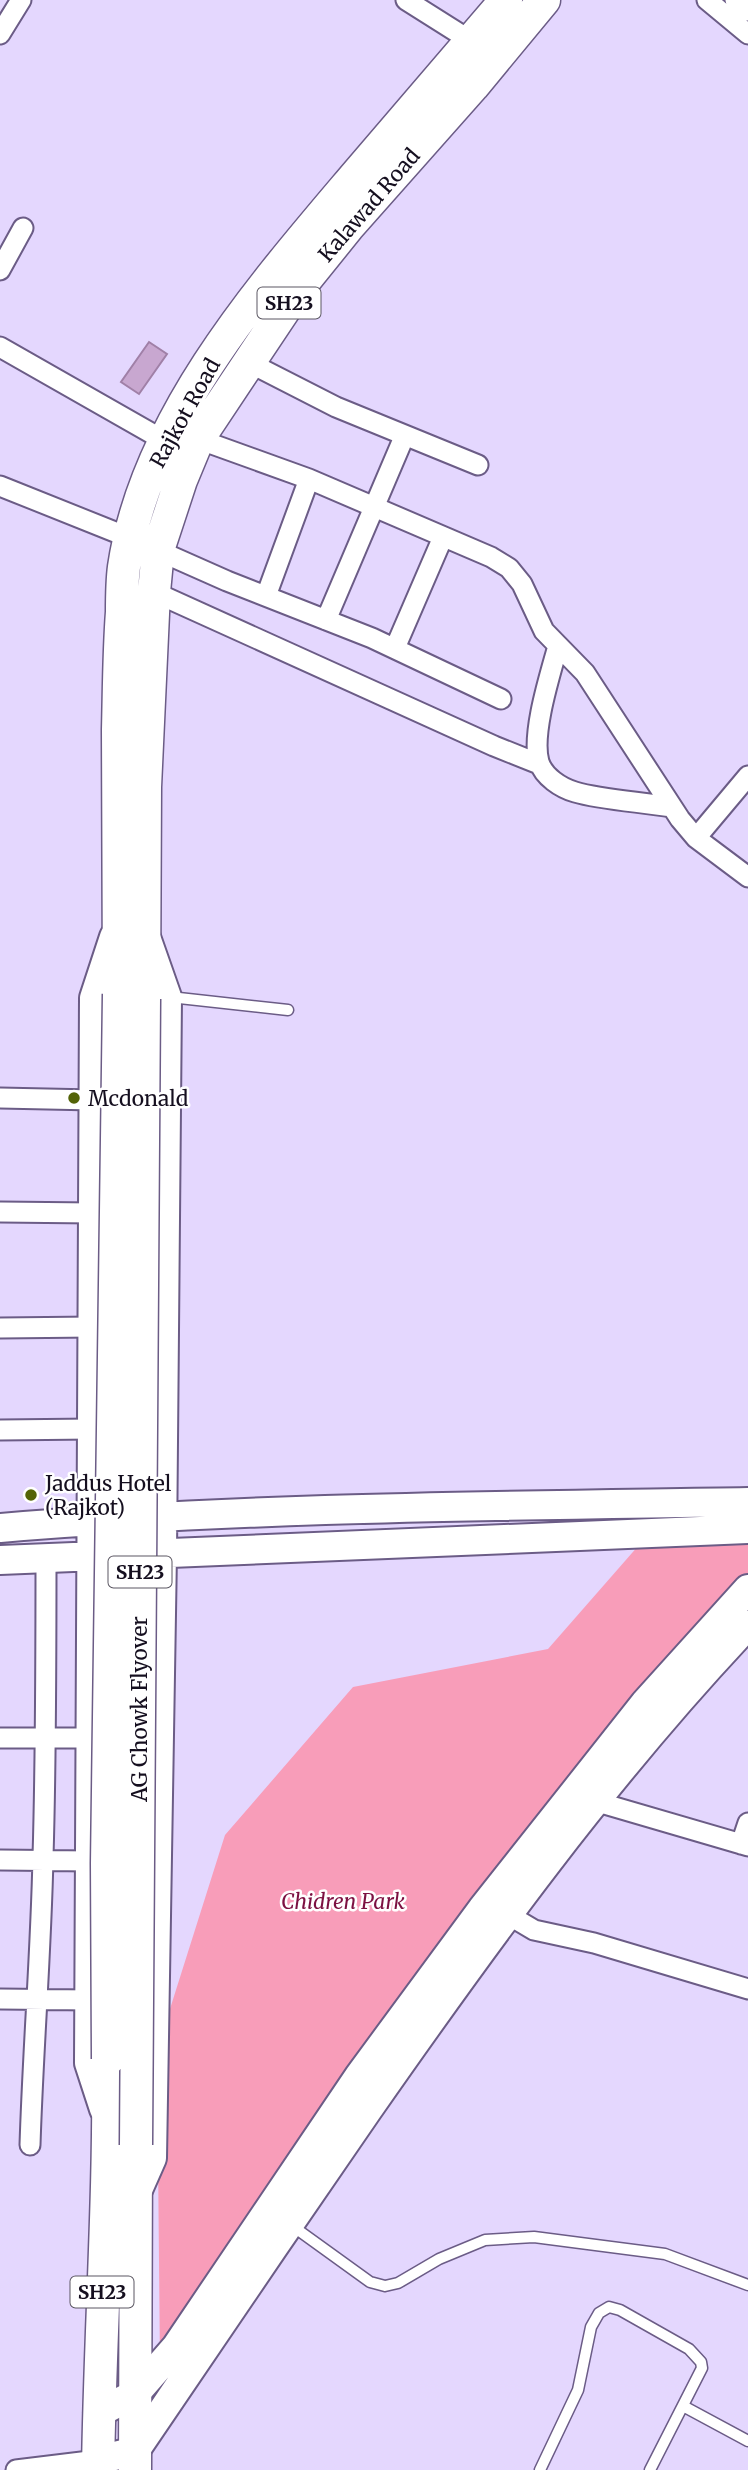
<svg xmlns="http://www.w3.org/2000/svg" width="748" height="2470" font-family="Merriweather,serif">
<rect width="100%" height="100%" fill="#e4d7fe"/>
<!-- green -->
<path fill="#f89db9" d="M646,1537L748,1538V1581L160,2366L157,2050L225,1835L353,1687L548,1649Z"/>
<!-- building -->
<path fill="#c8a7d0" stroke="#a080a7" stroke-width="2" d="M149,342L167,354L139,394L121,382Z"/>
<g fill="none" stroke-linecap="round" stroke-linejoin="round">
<defs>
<path id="lane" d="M170,997L288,1010
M291,2225L370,2282L385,2286L398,2283L439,2259L485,2240L534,2237L665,2254L748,2285
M683,2406L748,2441
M540,2470L578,2390L591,2327L599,2313L609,2307L620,2310L689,2349L701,2362L702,2368L650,2470"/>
<path id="street" d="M406,0L471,41
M707,0L748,34
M735,0L748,11
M0,34L21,0
M0,270L23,228
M0,347L165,441L198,439L309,479L491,557L509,568L522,584L544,631L585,673L680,819L696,838L748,877
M248,362L336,407L478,465
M0,486L130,538L227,581L372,638L501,699
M154,592L494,746L539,764
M266,596L309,479
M326,620L404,437
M558,646C550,675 531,734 539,762C544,777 561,788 575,792C602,800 643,802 671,807
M395,648L443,537
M696,838L748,776
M0,1098L94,1100
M0,1212L93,1213
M0,1328L93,1327
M0,1430L92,1429
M0,1738H91
M594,1801L748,1846
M741,1844L748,1823
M0,1860L90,1861
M507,1914L534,1930L594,1943L748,1989
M0,1999L90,2000
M30,2145C33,2049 41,1953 43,1857C46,1757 46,1658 46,1558
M16,2470L98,2460"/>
<path id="secondary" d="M0,1528C249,1507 498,1506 748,1502
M0,1560L748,1529
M104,2109L89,2063L94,998L114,937
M137,2192L152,2158L162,1553L167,997L147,940
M98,2413L135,2394L176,2347L359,2076L482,1909L645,1703L748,1589
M98,2460L135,2451C212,2337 289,2224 367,2111C485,1942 606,1775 748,1625"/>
<path id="primary" d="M119,994C118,906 118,818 118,730C119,691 119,651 122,612C122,597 122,582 124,567C146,418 262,286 356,175C406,117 456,59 506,0
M144,999L145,787L154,592L158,550L181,480L198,439L298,289L348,227L473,86L544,0
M98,2470C100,2333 110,2196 108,2059
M135,2470L136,2145"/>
</defs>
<!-- lane casing -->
<use href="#lane" stroke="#6b5c86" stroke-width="13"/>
<!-- street casing -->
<use href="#street" stroke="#6b5c86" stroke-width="23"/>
<!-- secondary casing -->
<use href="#secondary" stroke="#6b5c86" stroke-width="32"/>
<!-- primary casing -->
<use href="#primary" stroke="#6b5c86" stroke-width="35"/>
<!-- lane -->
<use href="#lane" stroke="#fff" stroke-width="10"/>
<!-- street -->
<use href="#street" stroke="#fff" stroke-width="19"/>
<!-- secondary -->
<use href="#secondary" stroke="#fff" stroke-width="28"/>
<!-- primary -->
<use href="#primary" stroke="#fff" stroke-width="32"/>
<defs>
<path id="primary-bridge" d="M108,2059L107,1863L119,994
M136,2145L144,999"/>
</defs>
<!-- primary-bridge casing -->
<use href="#primary-bridge" stroke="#6b5c86" stroke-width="35" stroke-linecap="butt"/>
<!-- primary-bridge -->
<use href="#primary-bridge" stroke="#fff" stroke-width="32"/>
</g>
<!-- markers -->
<g fill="#536307" stroke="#fff" stroke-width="2.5">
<circle cx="74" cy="1098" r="7"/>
<circle cx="31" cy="1495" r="7"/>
</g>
<g text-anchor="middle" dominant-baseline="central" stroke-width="5" stroke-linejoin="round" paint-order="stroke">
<!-- shield labels -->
<g fill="#fff" stroke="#5b5762" stroke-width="2">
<rect x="257.5" y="287.5" width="63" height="31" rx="5"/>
<rect x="108.5" y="1556.5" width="63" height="31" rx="5"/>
<rect x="70.5" y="2276.5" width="63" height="31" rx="5"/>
</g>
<g font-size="19" font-weight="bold" fill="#150f1f">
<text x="289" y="303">SH23</text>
<text x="140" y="1572">SH23</text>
<text x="102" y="2292">SH23</text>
</g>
<!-- street labels -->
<g font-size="21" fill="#150f1f" stroke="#fff">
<text transform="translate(369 205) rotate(-49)">Kalawad Road</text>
<text transform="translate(185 413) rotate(-61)">Rajkot Road</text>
<text transform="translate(139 1709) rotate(-90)">AG Chowk Flyover</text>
</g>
<!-- poi labels -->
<g font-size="21" fill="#150f1f" stroke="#fff" text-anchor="start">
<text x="88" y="1098">Mcdonald</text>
<text x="45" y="1483">Jaddus Hotel<tspan x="45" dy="24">(Rajkot)</tspan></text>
</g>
<!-- park labels -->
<g font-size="21" font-style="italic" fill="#7c1142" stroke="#fff">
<text x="343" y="1901">Chidren Park</text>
</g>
</g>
</svg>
